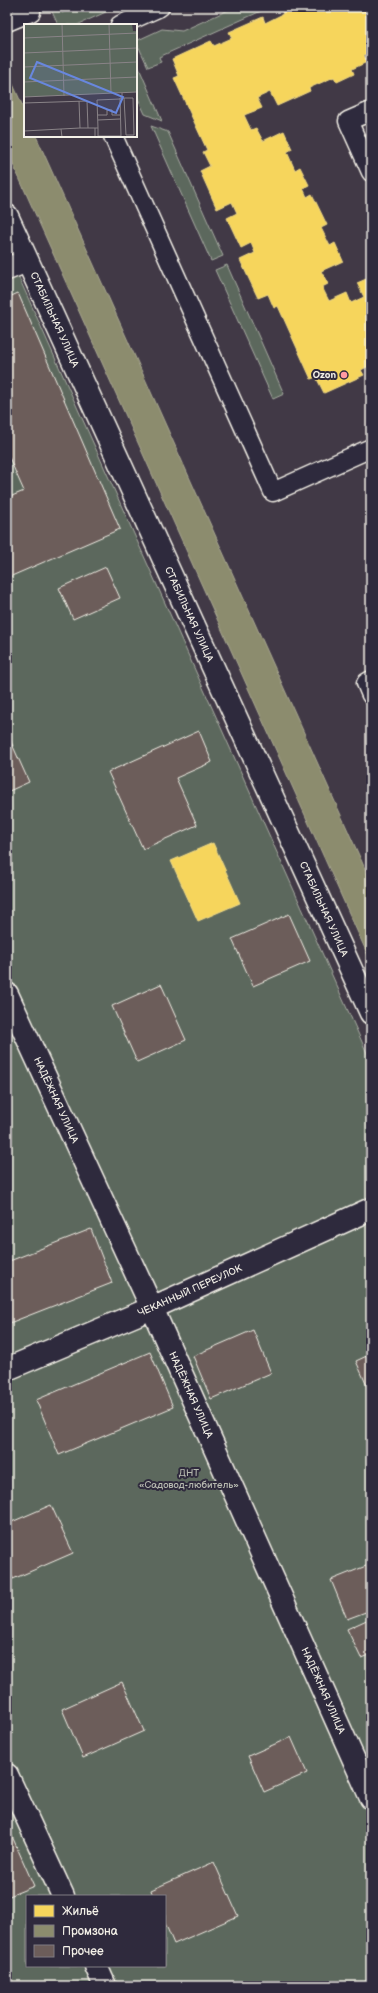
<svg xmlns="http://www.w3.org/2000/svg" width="378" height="1993" font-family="'Balsamiq Sans',sans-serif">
<rect width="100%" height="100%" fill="#413946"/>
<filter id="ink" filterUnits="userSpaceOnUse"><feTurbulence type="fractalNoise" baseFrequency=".025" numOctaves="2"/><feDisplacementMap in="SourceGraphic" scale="8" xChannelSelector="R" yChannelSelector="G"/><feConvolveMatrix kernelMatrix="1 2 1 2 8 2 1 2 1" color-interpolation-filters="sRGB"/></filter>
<g filter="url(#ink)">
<!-- green -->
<path fill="#5b685d" stroke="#a8aca2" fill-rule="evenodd" d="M50,7H60L62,13L74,7H117L77,25H58Z
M235,7H270L159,57L161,62L148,67L136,41L162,29L182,31Z
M136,61L162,121L145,114L136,94Z
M151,126L168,132L223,256L211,261Z
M7,251L371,1062V1986H7ZM27,1896H165V1966H27Z
M227,265L284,394L273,399L215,270Z"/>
<!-- homes -->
<path fill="#f6d55c" stroke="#f5dd86" d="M285,7H371V52L364,55L367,62L352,69L354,74L337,82L334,77L309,88L310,91L277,106L270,92L257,98L262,108L244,115L251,130L256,128L263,141L284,131L292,149L287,152L295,170L300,167L309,185L303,188L307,197L312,194L327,225L321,228L330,246L335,243L343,261L321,271L328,284L322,287L329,301L347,293L351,303L364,297L357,283L371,277V365L361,370L364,375L324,393L316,377L311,379L278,306L274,308L268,294L258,298L240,260L255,253L251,243L241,248L227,218L237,213L232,202L217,209L200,171L210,166L203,152L207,150L174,78L179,76L172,59L211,41L214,46L232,38L229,32L263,17L265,23L283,14L281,9Z
M213,843L240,903L198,921L171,861Z"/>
<!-- industry -->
<path fill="#8c8c6e" stroke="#abaa93" d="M7,71L25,111V136H36L371,882V962L7,151Z"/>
<!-- building -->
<path fill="#6c5d5a" stroke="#f4f1e8" d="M18,293L120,529L7,578V498L24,491L7,453V298Z
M106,567L120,598L73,619L59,588Z
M199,731L212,762L176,778L197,825L143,849L108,772Z
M7,733L29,782L7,792Z
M289,914L310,961L253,986L232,939Z
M161,984L186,1040L137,1062L112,1006Z
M91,1229L112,1283L7,1324V1262Z
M253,1330L271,1373L211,1399L193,1356Z
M150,1352L173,1407L59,1455L36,1400Z
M371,1354V1395L356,1361Z
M51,1505L73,1553L13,1579L7,1565V1524Z
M371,1564V1610L347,1619L331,1580Z
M371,1618V1654L361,1658L347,1629Z
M122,1682L144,1731L83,1758L62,1709Z
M291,1737L307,1773L264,1792L248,1756Z
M7,1825L34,1886L7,1897Z
M214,1862L238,1916L174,1944L165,1923V1896H153L151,1890Z"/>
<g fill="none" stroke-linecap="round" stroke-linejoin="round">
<defs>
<path id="service" d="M7,22L31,12L28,7
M120,25L160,7
M371,111L348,121L371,172
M113,136L273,492L371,448
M371,680L366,683L371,695"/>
<g id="minor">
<path id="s1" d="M7,216L371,1013"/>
<path d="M7,269L27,261"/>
<path id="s2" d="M7,994L152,1308L371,1798"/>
<path id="s3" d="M7,1369L152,1308L371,1209"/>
<path d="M7,1775L63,1896"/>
<path d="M96,1966L105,1986"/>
</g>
</defs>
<!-- service casing -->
<use href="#service" stroke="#f4f1e8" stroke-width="21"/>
<!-- minor casing -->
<use href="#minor" stroke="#f4f1e8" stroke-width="25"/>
<!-- service -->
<use href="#service" stroke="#2f2a3d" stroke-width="18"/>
<!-- minor -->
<use href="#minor" stroke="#2f2a3d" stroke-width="22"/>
</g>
</g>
<!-- markers -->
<circle fill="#ff9aa2" stroke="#2f2a3d" stroke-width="1.5" cx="344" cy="375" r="4"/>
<g text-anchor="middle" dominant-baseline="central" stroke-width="4" stroke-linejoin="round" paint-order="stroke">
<!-- street labels -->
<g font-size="10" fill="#f4f1e8" stroke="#2f2a3d">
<text stroke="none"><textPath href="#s1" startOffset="114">СТАБИЛЬНАЯ УЛИЦА</textPath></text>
<text stroke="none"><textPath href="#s1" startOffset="438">СТАБИЛЬНАЯ УЛИЦА</textPath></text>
<text stroke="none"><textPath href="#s1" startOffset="762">СТАБИЛЬНАЯ УЛИЦА</textPath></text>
<text stroke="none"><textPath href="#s2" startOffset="117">НАДЁЖНАЯ УЛИЦА</textPath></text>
<text stroke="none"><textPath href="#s3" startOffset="199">ЧЕКАННЫЙ ПЕРЕУЛОК</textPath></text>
<text stroke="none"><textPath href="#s2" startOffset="441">НАДЁЖНАЯ УЛИЦА</textPath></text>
<text stroke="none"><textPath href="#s2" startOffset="765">НАДЁЖНАЯ УЛИЦА</textPath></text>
</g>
<!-- poi labels -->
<g font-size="10" font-weight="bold" fill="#f4f1e8" stroke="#2f2a3d" text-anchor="end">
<text x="336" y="375">Ozon</text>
</g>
<!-- park labels -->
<g font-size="10" fill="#b7bab0" stroke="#2f2a3d">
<text x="189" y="1473">ДНТ<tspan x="189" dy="12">«Садовод-любитель»</tspan></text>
</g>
</g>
<!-- overview -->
<g transform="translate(24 24)">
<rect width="113" height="113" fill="#413946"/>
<path d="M0,0H108L109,7H113V68L0,73Z" fill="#5b685d"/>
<path fill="none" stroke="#898387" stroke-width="1" d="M38,0L40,72M85,0L87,69M0,14L113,9M0,29L113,24M0,43L113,38M0,58L113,53M98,69V74H100L102,111H110L109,74H100M0,73L113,68M113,75V111M0,79L63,77L64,104H56M74,91H83V86H88V91H96M74,96L96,95M64,104H74V112H97L96,74H98M74,104L73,76L96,75M0,107L37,105M38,113L37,105L56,104L55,77M67,113H71V104"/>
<path fill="#6887de" fill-opacity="0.15" stroke="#6887de" stroke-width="2" d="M13,38L99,73L92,89L6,54Z"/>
<rect width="113" height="113" fill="none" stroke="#f4f1e8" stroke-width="2"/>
</g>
<!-- margin -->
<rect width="378" height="1993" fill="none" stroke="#2f2a3d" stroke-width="24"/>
<rect x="12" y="12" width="354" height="1969" fill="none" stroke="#f4f1e8" stroke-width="1.5" filter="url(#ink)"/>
<!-- legend -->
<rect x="26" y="1895" width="140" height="72" fill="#2f2a3d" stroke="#7e7a81"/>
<rect x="34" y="1905" width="20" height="12" fill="#f6d55c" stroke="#7e7a81"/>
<text x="62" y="1915" font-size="12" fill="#f4f1e8">Жильё</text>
<rect x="34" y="1925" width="20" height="12" fill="#8c8c6e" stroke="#7e7a81"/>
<text x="62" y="1935" font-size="12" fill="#f4f1e8">Промзона</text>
<rect x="34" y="1945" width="20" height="12" fill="#6c5d5a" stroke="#7e7a81"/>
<text x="62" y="1955" font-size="12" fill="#f4f1e8">Прочее</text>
</svg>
